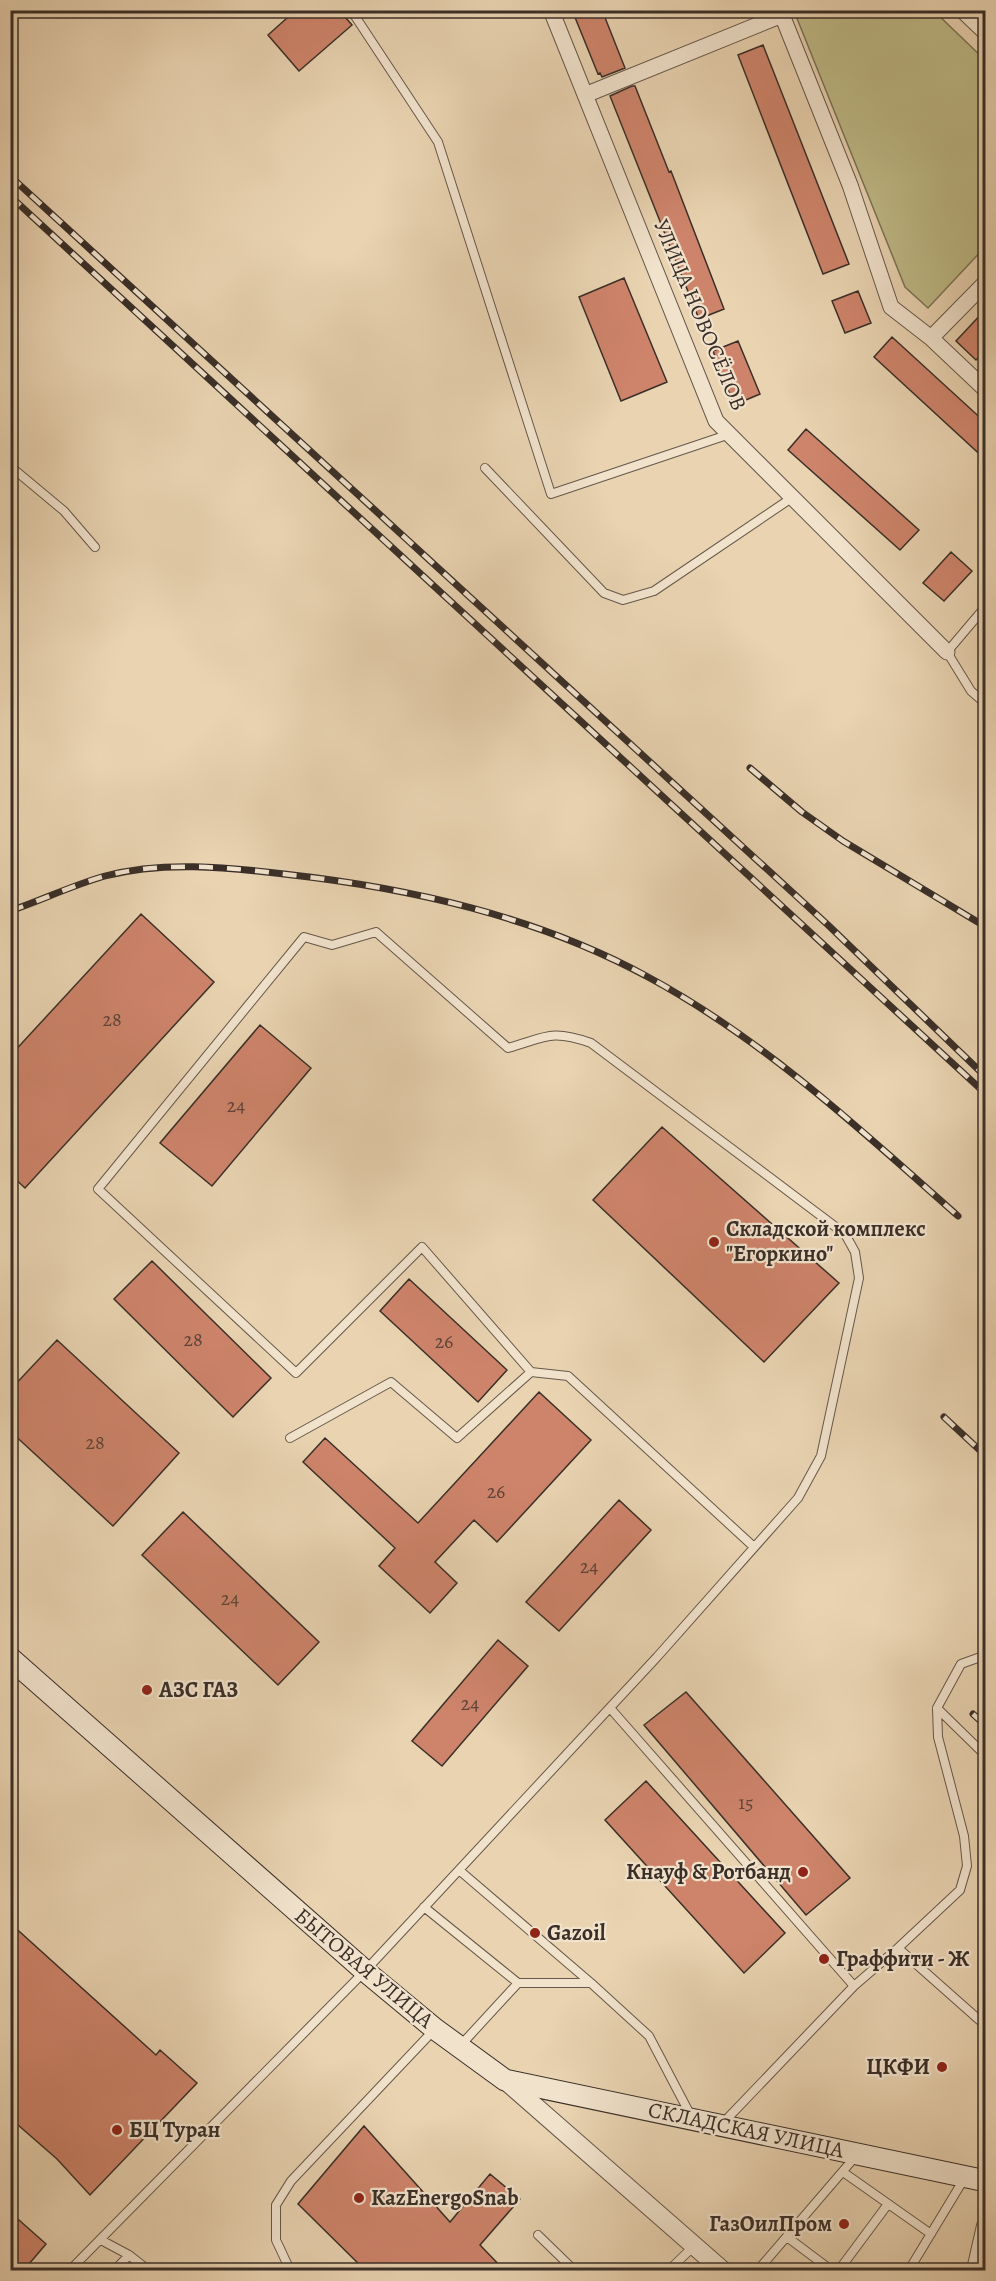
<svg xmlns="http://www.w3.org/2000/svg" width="996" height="2281" font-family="Alegreya,serif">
<rect width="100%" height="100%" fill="#e9d3b1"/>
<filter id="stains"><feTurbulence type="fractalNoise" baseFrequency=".00333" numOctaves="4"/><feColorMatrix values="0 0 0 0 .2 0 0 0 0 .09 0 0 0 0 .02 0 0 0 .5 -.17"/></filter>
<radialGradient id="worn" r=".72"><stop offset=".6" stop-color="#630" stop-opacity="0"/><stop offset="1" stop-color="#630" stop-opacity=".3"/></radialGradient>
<!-- green -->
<path fill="#beba87" stroke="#7c7458" stroke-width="1.5" d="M794,11H934L985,60V247L928,308L905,287Z"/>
<!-- building -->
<path fill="#ce846b" stroke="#3a2f28" stroke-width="1.5" d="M296,10H339L352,25L299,71L268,35Z
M572,10H602L625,68L602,77L600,73L598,74Z
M763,45L849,264L823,274L738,55Z
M632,86H635L669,172L671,171L724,309L699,319L610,96Z
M624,278L667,382L621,401L579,297Z
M858,291L871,323L845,333L832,301Z
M986,309V350L976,360L956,341Z
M892,337L986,423V460L874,357Z
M738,341L760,394L734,405L713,351Z
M806,429L919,530L900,550L788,450Z
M951,552L972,571L944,601L923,583Z
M141,914L214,982L25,1188L10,1174V1056Z
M260,1025L311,1068L212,1186L160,1143Z
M662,1127L839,1283L764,1362L593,1200Z
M152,1261L271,1378L233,1417L114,1299Z
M409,1279L507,1370L478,1402L380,1311Z
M57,1340L179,1453L113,1526L10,1431V1390Z
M539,1392L591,1440L497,1542L474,1520L435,1562L457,1583L430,1613L379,1566L395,1548L303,1462L325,1438L418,1523Z
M619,1500L651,1530L559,1631L526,1602Z
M183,1512L319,1642L278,1685L142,1555Z
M498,1640L528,1666L442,1766L412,1741Z
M686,1692L850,1878L806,1915L644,1725Z
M646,1781L785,1933L744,1973L605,1820Z
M10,1923L156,2055L160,2050L197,2083L90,2195L57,2159L10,2118Z
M364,2126L450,2222L490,2174L520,2199L480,2245L505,2271H366L298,2204Z
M10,2212L46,2244L23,2271H10Z"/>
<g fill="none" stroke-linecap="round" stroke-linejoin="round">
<defs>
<path id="service" d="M351,10L438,142L551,494L730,434
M10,466L64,511L95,547
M485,468L604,593L623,600L654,591L793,497
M986,606L947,652L971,691L986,704
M290,1438L391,1382L457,1438L531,1372L568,1376L754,1547
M610,1708L854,1986L723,2123
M937,1708L986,1756
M459,1870L591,1983
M424,1907L518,1983
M898,1948L960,1890L967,1866L964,1836L938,1737L937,1708L961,1664L986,1655
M854,1986L898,1948L986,2026
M460,2046L518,1983H591L649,2036L691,2116
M843,2172L931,2234
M538,2235L574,2270
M787,2237L831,2270
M101,2240L129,2255L148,2270
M70,2270L365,1971L657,1657L798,1498L821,1456L859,1278L855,1252L845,1234L591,1043C551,1029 546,1037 508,1048L376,932L332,945L304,937L98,1189L296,1373L422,1247L531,1372
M115,2270L129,2255
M290,2270L276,2240V2205L291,2181L434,2030
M669,2270L694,2246
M758,2270L855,2157
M839,2270L888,2204
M909,2270L964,2179"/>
<path id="minor" d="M551,10L716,421L947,652
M780,10L850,185L891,307L931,338L986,390
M962,10L986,33
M585,95L782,15
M931,338L986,282"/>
<path id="tertiary" d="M505,2080L722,2270
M976,2270L986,2226"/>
<path id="secondary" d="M10,1658L365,1971L435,2029L505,2080L986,2181"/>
</defs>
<!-- service casing -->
<use href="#service" stroke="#66584a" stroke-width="10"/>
<!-- minor casing -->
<use href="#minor" stroke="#66584a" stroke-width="17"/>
<!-- tertiary casing -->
<use href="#tertiary" stroke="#66584a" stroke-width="20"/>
<!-- secondary casing -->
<use href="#secondary" stroke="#3a2f28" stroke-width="23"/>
<!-- service -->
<use href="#service" stroke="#f1e2cc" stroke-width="8"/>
<!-- minor -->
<use href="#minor" stroke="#f1e2cc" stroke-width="15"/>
<!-- tertiary -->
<use href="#tertiary" stroke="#f1e2cc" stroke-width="18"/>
<!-- secondary -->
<use href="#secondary" stroke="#f1e2cc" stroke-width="21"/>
<defs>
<path id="rail" d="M10,176L828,925L986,1077
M10,196L986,1094
M750,768L802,812L843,841L986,927
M10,911C42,900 73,885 105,876C162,861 226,867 284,874C410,888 536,916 648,977C763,1039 861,1130 958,1216
M944,1417L986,1456
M973,1714L986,1726"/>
</defs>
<!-- rail casing -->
<use href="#rail" stroke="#3a2f28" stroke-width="7"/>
<!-- rail -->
<use href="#rail" stroke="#f1e2cc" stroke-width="4.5" stroke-dasharray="14" stroke-linecap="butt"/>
</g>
<!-- markers -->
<g fill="#8f2418" stroke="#f1e2cc" stroke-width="2">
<circle cx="714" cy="1242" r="6"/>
<circle cx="147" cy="1690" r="6"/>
<circle cx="803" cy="1872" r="6"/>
<circle cx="535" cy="1933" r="6"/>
<circle cx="824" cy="1959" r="6"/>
<circle cx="942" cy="2067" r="6"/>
<circle cx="117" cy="2130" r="6"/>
<circle cx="359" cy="2198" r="6"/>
<circle cx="844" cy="2224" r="6"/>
</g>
<g text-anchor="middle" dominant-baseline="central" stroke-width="4.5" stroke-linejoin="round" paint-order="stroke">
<!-- number labels -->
<g font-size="20" fill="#5f4439">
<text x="112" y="1019">28</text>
<text x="236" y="1105">24</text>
<text x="193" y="1339">28</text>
<text x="444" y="1341">26</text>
<text x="95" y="1442">28</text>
<text x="496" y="1491">26</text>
<text x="589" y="1566">24</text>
<text x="230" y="1598">24</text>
<text x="470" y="1703">24</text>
<text x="746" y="1802">15</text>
</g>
<!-- street labels -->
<g font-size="22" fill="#3a2f28" stroke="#f1e2cc">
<text transform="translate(700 315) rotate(67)">УЛИЦА НОВОСЁЛОВ</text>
<text transform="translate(364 1968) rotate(40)">БЫТОВАЯ УЛИЦА</text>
<text transform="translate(746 2130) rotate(12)">СКЛАДСКАЯ УЛИЦА</text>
</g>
<!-- poi labels -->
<g font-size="22" font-weight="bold" fill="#3a2f28" stroke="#f1e2cc" text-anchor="start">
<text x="726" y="1229">Складской комплекс<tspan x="726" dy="25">"Егоркино"</tspan></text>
<text x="159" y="1690">АЗС ГАЗ</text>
<text x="791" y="1872" text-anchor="end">Кнауф &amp; Ротбанд</text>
<text x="547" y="1933">Gazoil</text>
<text x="836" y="1959">Граффити - Ж</text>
<text x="930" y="2067" text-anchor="end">ЦКФИ</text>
<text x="129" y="2130">БЦ Туран</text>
<text x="371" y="2198">KazEnergoSnab</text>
<text x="832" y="2224" text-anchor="end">ГазОилПром</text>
</g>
</g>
<!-- margin -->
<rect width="996" height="2281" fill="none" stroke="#e9d3b1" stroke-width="36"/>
<rect x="12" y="12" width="972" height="2257" fill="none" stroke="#3a2f28" stroke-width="3"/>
<rect x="18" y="18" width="960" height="2245" fill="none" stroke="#3a2f28" stroke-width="1.5"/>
<rect width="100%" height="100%" filter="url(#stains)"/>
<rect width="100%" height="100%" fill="url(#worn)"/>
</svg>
